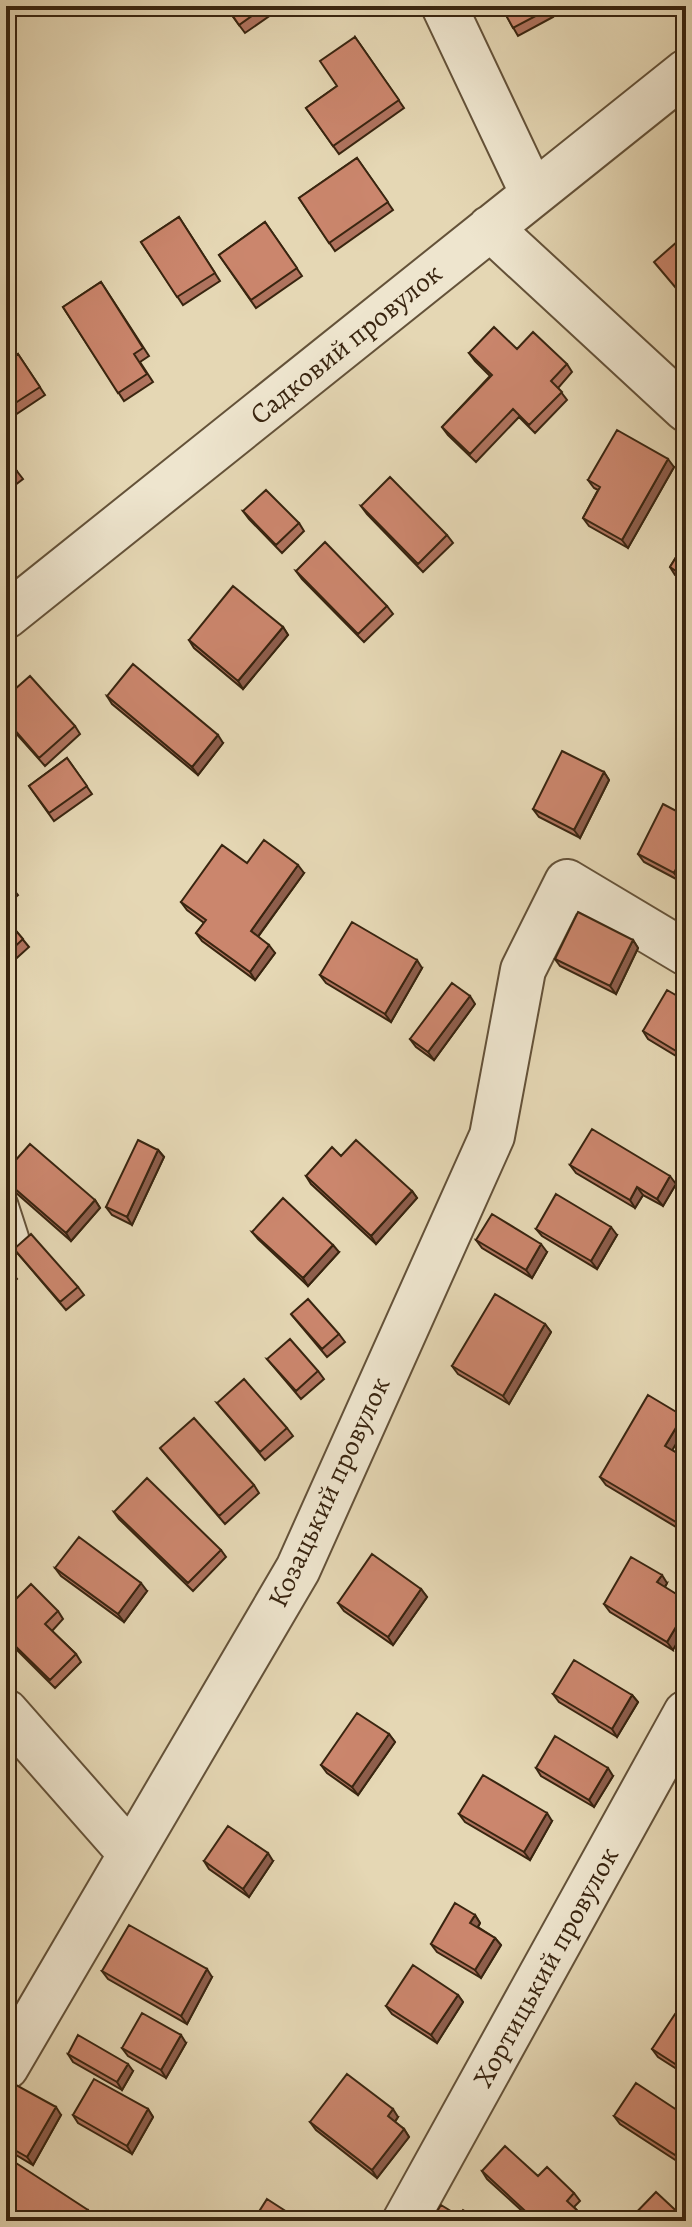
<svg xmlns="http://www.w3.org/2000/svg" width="692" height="2227" font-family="Alegreya,serif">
<rect width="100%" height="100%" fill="#e5d7b4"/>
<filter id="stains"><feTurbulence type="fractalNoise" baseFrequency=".0025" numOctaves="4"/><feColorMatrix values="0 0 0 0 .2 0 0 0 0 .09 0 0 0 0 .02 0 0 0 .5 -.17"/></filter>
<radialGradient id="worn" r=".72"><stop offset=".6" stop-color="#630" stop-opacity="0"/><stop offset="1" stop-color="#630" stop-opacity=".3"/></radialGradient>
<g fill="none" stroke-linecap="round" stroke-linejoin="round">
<defs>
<path id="service" d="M6,1203L17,1237"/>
<path id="minor" d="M444,6L533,194
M490,228L686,409
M6,616L686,72
M6,1712L131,1854
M6,2067L298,1569L492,1136L523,970L567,882L686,953
M405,2221L686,1713"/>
</defs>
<!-- service casing -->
<use href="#service" stroke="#645239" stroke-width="26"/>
<!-- minor casing -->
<use href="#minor" stroke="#645239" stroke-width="48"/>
<!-- service -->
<use href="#service" stroke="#eee5ce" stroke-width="22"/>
<!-- minor -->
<use href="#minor" stroke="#eee5ce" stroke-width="44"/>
</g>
<!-- wall -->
<path fill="#af735e" stroke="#392510" stroke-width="2" d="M172,6H187L177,13Z
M225,6H280L281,8L245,33Z
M501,6H547L553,17L518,36Z
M355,37L404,108L339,154L306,108L337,86Z
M357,158L393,210L335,251L299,198Z
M6,210L13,221L6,225Z
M179,217L220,281L183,305L141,242Z
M265,222L302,276L256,308L219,255Z
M101,282L149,356L140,362L153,382L124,401L63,307Z
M517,349L567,364L572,372L558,388L567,400L535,433L519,417L476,462L448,435L442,427L490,376L475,361L469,353Z
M18,354L45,395L9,419L6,414V362Z
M6,433L15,446L6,452Z
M6,457L23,479L6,492Z
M674,467L628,548L589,526L583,518L598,490L594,488L588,480Z
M361,506L447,535L453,543L423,572L367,514Z
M243,511L299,523L304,531L282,553L249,519Z
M686,541V582L675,575L670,567Z
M296,571L387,606L393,614L364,642L302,579Z
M283,627L288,635L243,689L194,648L189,640Z
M107,696L223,743L198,775L112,704Z
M6,697L75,726L80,734L45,766L6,722Z
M67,758L92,794L54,821L29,786Z
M604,772L609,780L580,838L539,817L533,809Z
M686,816V868L680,881L644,862L638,854Z
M247,863L304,873L258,937L275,953L255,980L202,941L196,933L204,923L187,910L181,902Z
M6,880L18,895L6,905Z
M6,919L29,947L9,965L6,962Z
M633,940L638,948L616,994L560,966L555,959Z
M422,968L391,1022L326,983L320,975Z
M686,1001V1062L648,1039L643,1031Z
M475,1004L434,1060L416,1047L410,1039Z
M158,1150L164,1157L132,1225L112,1215L106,1207Z
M570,1165L676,1184L663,1206L643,1195L635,1208L576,1173Z
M6,1171L95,1200L100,1208L71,1241L6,1184Z
M306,1176L412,1191L417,1198L376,1244L311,1184Z
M536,1229L617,1235L597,1269L542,1236Z
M252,1232L339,1252L308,1286L258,1239Z
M476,1240L547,1252L532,1278L482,1248Z
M14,1249L78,1287L84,1295L66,1310Z
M6,1265L17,1279L6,1289Z
M291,1314L339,1334L345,1342L327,1357Z
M545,1324L551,1332L509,1404L458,1374L452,1366Z
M267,1359L318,1371L324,1379L301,1399Z
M217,1403L287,1428L293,1436L265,1460Z
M160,1448L254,1485L259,1493L225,1524Z
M672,1450L682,1456L686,1451V1533L606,1485L600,1477Z
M114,1512L221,1550L226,1557L193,1591L119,1519Z
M55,1568L147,1591L124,1622L61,1576Z
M667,1583L665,1587L673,1650L610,1612L604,1604Z
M421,1589L427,1597L393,1645L344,1611L338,1603Z
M6,1609L58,1611L63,1619L52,1631L76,1654L81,1662L55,1688L6,1639Z
M553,1694L632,1695L638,1702L617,1737L559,1702Z
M389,1734L395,1742L358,1795L327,1773L321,1765Z
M536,1768L613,1776L594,1807L541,1776Z
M459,1814L552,1821L530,1860L465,1822Z
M204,1861H273L249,1897L209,1869Z
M475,1915L480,1923L478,1927L495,1938L501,1945L481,1978L437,1952L431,1944Z
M102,1971L212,1977L187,2024L108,1979Z
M458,1995L463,2002L437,2043L392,2014L386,2006Z
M686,2021V2075L658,2057L652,2049Z
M186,2043L166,2078L128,2056L122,2048Z
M68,2054L133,2071L122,2090L73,2062Z
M6,2087L61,2115L33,2165L6,2149Z
M148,2109L153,2117L132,2154L78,2123L73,2115Z
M614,2116H686V2167L620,2124Z
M398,2117L395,2122L404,2129L409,2137L377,2178L316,2130L310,2122Z
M482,2171L538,2176L574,2193L580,2201L574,2207L586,2221H533L487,2179Z"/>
<!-- shaded-wall -->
<path fill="#8e5e4c" stroke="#392510" stroke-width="2" d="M668,459L674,467L628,548L622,540Z
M283,627L288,635L243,689L238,681Z
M218,735L223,743L198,775L192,767Z
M604,772L609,780L580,838L574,830Z
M686,849V868L680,881L674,873Z
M298,865L304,873L256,939L251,931Z
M633,940L638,948L616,994L610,986Z
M269,945L275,953L255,980L250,972Z
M417,960L422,968L391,1022L385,1014Z
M470,996L475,1004L434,1060L428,1052Z
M158,1150L164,1157L132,1225L127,1217Z
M670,1176L676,1184L663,1206L657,1199Z
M637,1187L643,1195L635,1208L630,1200Z
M412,1191L417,1198L376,1244L371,1236Z
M95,1200L100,1208L71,1241L66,1233Z
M611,1227L617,1235L597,1269L591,1261Z
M541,1244L547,1252L532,1278L526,1270Z
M333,1245L339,1252L308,1286L303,1278Z
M545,1324L551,1332L509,1404L503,1396Z
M683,1416L686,1420V1427L670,1454L665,1446Z
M662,1575L667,1583L663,1590L657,1582Z
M141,1583L147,1591L124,1622L118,1614Z
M421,1589L427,1597L393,1645L388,1637Z
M686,1610V1627L673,1650L667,1642Z
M632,1695L638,1702L617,1737L612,1729Z
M389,1734L395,1742L358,1795L352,1787Z
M608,1768L613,1776L594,1807L589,1800Z
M547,1813L552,1821L530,1860L524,1852Z
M268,1853L273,1861L249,1897L243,1889Z
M475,1915L480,1923L476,1930L470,1923Z
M495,1938L501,1945L481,1978L475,1970Z
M207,1969L212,1977L187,2024L181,2016Z
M458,1995L463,2002L437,2043L431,2035Z
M181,2035L186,2043L166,2078L161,2070Z
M128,2064L133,2071L122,2090L117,2082Z
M56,2107L61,2115L33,2165L27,2157Z
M148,2109L153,2117L132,2154L127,2146Z
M393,2109L398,2117L393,2124L388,2116Z
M404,2129L409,2137L377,2178L372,2170Z
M88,2210L93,2218L91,2221H81Z
M582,2215L586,2221H576Z"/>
<!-- building -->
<path fill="#cb866d" stroke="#392510" stroke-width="2" d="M226,6H266L239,25Z
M501,6H545L547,10L513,28Z
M355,37L399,100L333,146L306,108L337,86L320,61Z
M357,158L388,202L329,243L299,198Z
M179,217L215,273L177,297L141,242Z
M265,222L297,268L251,300L219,255Z
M686,234V300L654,262Z
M101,282L143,348L134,354L147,374L118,393L63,307Z
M494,327L517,349L533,332L567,364L551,381L562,392L529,425L513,409L470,454L442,427L492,375L469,353Z
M18,354L40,387L6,409V362Z
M617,430L668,459L622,540L583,518L600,487L588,480Z
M6,457L17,471L6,480Z
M390,477L447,535L418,564L361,506Z
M266,490L299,523L276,545L243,511Z
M686,541V578L670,567Z
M325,542L387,606L358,634L296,571Z
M233,586L283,627L238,681L189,640Z
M133,664L218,735L192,767L107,696Z
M30,676L75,726L39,758L6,720V697Z
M562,751L604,772L574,830L533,809Z
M67,758L87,786L49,813L29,786Z
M663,804L686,816V849L674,873L638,854Z
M264,840L298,865L251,931L269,945L250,972L196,933L206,920L181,902L222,845L247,863Z
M6,880L12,887L6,892Z
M578,912L633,940L610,986L555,959Z
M6,919L23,939L6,955Z
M352,922L417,960L385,1014L320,975Z
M452,983L470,996L428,1052L410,1039Z
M667,990L686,1001V1057L643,1031Z
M592,1129L670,1176L657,1199L637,1187L630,1200L570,1165Z
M138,1140L158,1150L127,1217L106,1207Z
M356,1140L412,1191L371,1236L306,1176L332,1147L341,1156Z
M30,1144L95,1200L66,1233L6,1181V1171Z
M556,1194L611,1227L591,1261L536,1229Z
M283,1198L333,1245L303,1278L252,1232Z
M492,1214L541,1244L526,1270L476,1240Z
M31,1234L78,1287L60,1302L14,1249Z
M6,1265L12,1271L6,1277Z
M495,1294L545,1324L503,1396L452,1366Z
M308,1299L339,1334L322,1349L291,1314Z
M290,1339L318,1371L296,1391L267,1359Z
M244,1379L287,1428L260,1452L217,1403Z
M648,1395L683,1416L665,1446L682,1456L686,1451V1528L600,1477Z
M194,1418L254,1485L219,1516L160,1448Z
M147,1478L221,1550L188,1583L114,1512Z
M79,1537L141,1583L118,1614L55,1568Z
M372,1554L421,1589L388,1637L338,1603Z
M631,1557L662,1575L657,1582L686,1600V1610L667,1642L604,1604Z
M31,1584L58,1611L45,1624L76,1654L50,1680L6,1637V1609Z
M574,1660L632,1695L612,1729L553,1694Z
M357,1713L389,1734L352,1787L321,1765Z
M555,1736L608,1768L589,1800L536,1768Z
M686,1748V1763L680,1759Z
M483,1775L547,1813L524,1852L459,1814Z
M228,1826L268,1853L243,1889L204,1861Z
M455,1903L475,1915L470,1923L495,1938L475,1970L431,1944Z
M129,1925L207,1969L181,2016L102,1971Z
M413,1965L458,1995L431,2035L386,2006Z
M142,2013L181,2035L161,2070L122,2048Z
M675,2014L686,2021V2071L652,2049Z
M78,2035L128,2064L117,2082L68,2054Z
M347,2074L393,2109L388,2116L404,2129L372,2170L310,2122Z
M94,2079L148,2109L127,2146L73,2115Z
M9,2081L56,2107L27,2157L6,2145V2087Z
M636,2083L686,2116V2155L683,2160L614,2116Z
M505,2146L538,2176L547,2167L574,2193L567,2201L582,2215L576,2221H536L482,2171Z
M16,2163L88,2210L81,2221H6V2178Z
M656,2192L686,2220V2221H628Z
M267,2199L301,2221H253Z
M441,2205L459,2216L463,2210L481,2221H431Z"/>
<g text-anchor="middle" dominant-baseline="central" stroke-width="7" stroke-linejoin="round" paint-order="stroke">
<!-- street labels -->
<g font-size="28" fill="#392510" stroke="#eee5ce">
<text transform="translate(346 344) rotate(-39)">Садковий провулок</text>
<text transform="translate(329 1492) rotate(-65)">Козацький провулок</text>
<text transform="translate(546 1967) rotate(-61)">Хортицький провулок</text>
</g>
</g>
<!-- margin -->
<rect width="692" height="2227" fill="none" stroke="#e5d7b4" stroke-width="32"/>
<rect x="8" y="8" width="676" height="2211" fill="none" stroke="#392510" stroke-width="4"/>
<rect x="16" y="16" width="660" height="2195" fill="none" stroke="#392510" stroke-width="2"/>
<rect width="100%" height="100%" filter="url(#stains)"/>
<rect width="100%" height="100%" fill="url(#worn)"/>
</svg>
